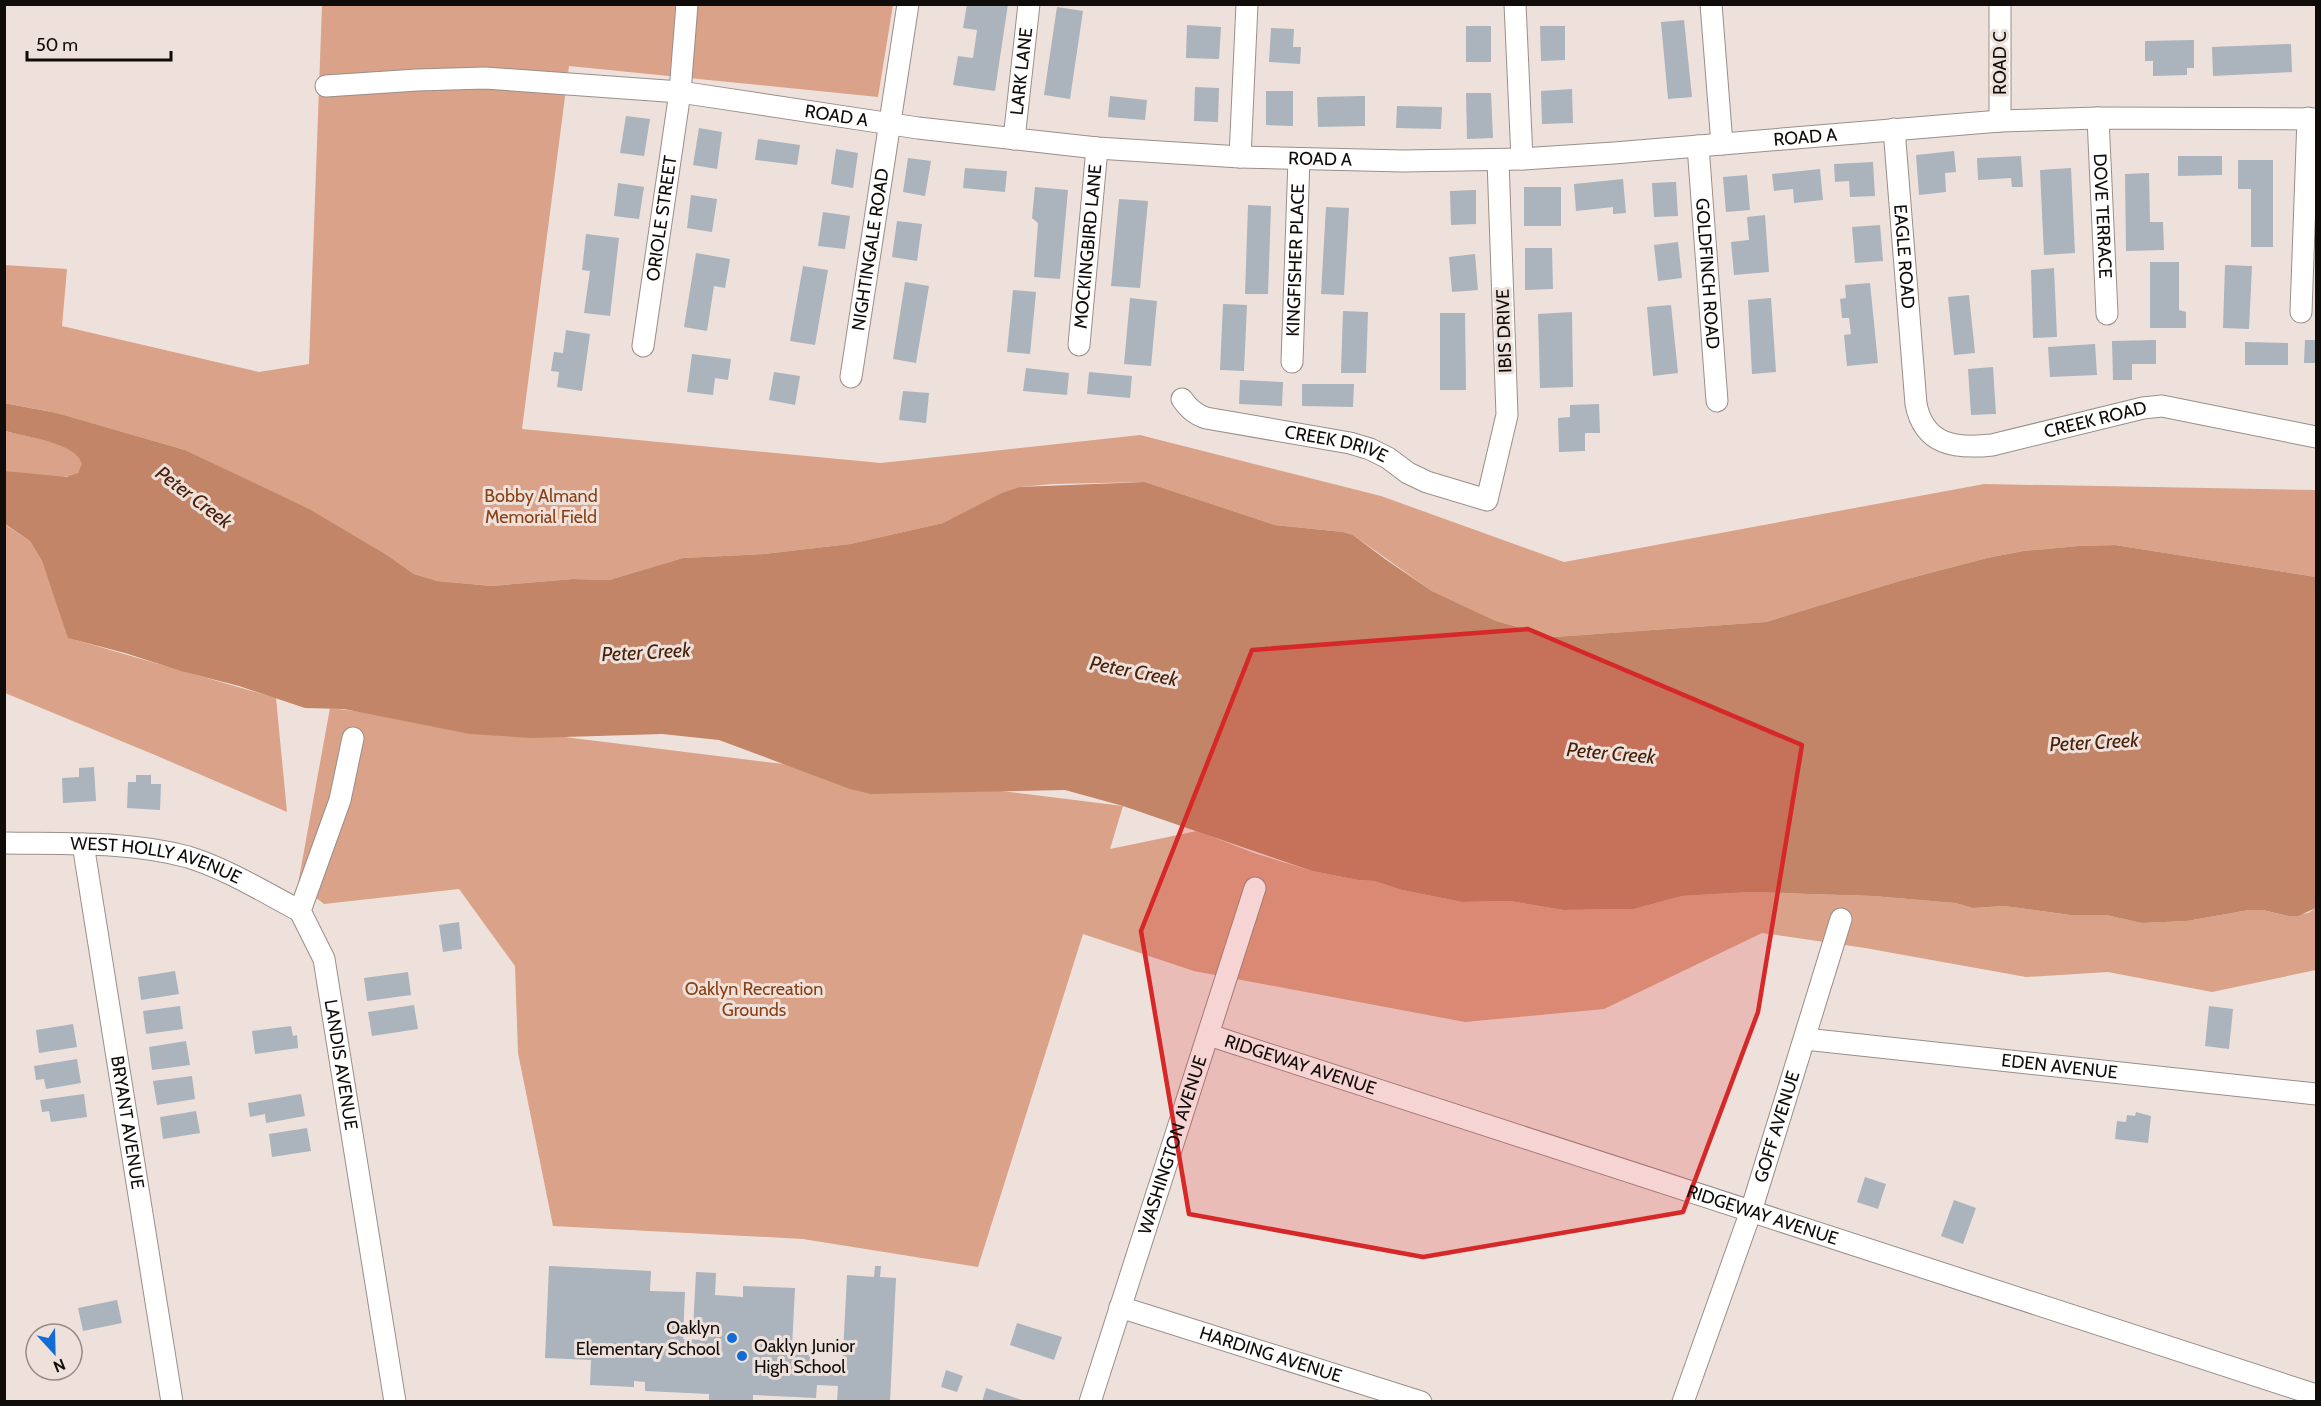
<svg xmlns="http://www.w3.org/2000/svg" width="2321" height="1406" font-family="Cabin,sans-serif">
<rect width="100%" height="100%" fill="#eee1db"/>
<!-- green -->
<path fill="#daa288" d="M322,5H893L878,97L569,66L522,429L881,463L1140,435L1381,496L1564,562L1984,484L2316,490V577L2115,545L2079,546L2023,551L1987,558L1903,580L1766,622L1554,637L1496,621L1432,591L1353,535L1343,532L1275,525L1145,482L1053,484L1020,487L943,523L850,544L764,554L683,558L609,580L573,579L492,586L437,581L414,574L387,555L313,512L185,450L57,413L5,403L4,265L67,269L62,326L259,372L309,364Z
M4,431C25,436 49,439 68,448C76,452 90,464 78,473C67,482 20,473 5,471Z
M4,524L30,541L42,561L69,638L276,698L287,812L155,755L5,693Z
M330,708L1123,806L1110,849L1197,831L1254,853L1312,871L1358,880L1374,881L1402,890L1462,902L1510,901L1563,910L1634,909L1682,896L1750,892L1873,896L1955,903L1973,908L2004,906L2070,915H2106L2142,923L2187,921L2249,910H2263L2288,916L2308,913L2316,908V970L2212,992L2108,972L2026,977L1865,948L1762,933L1604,1009L1465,1022L1194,971L1083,934L978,1267L803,1239L553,1226L518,1053L515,966L459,889L324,904L298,884Z"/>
<!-- water -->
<path fill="#c28567" d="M4,403L57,413L185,450L309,509L387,555L414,574L437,581L492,586L573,579L609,580L683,558L764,554L850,544L943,523L1002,493L1020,487L1145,482L1275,525L1343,532L1353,535L1385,559L1432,591L1496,621L1554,637L1766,622L1903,580L1987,558L2023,551L2079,546L2115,545L2316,577V908L2298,916H2288L2263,910H2249L2187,921L2142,923L2106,915H2070L2004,906L1973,908L1955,903L1873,896L1750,892L1682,896L1634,909L1563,910L1510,901L1462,902L1402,890L1374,881L1358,880L1312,871L1123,806L1065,790L871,794L850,789L719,740L662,734L532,738L470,734L344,709L305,708L239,686L181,671L125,653L68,638L42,561L30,541L5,524V471L66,477L78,473L82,464C76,442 25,437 5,431Z"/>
<!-- building -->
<path fill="#abb3bc" d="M967,4H1008L995,91L953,85L958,56L973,58L977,30L963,28Z
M1057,7L1083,11L1070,99L1044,95Z
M1684,20L1692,97L1668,99L1661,22Z
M1187,25L1221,27L1219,59L1186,58Z
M1466,26H1491V62H1466Z
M1540,26H1565V60L1541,61Z
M1271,28L1294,29L1293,47H1301L1300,64L1269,62Z
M2194,40V68H2187V75L2153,76V61H2145V41Z
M2291,44L2292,72L2213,76L2212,47Z
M1195,87L1219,88L1218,122L1194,121Z
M1572,89L1573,123L1542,124L1541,91Z
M1266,91H1293V126L1266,125Z
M1466,93H1491L1493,138L1467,139Z
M1110,96L1147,100L1145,120L1108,117Z
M1365,96V126L1318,127L1317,97Z
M1397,106L1442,107L1441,129L1396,128Z
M626,116L650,119L644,156L620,153Z
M699,128L722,132L717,169L693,165Z
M758,139L800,145L797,165L755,160Z
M836,149L858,153L853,188L831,184Z
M1954,151L1956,172L1945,173L1946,192L1919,195L1916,155Z
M2021,156L2023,187H2012L2011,178L1978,180L1977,158Z
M2178,156H2222V175L2178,176Z
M908,158L931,161L925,196L903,192Z
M2238,160H2273V247H2251V189H2238Z
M1873,162L1875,196L1850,197L1849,181L1835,182L1834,164Z
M965,168L1007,171L1005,192L963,188Z
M2071,168L2075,253L2044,255L2040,170Z
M1820,169L1823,200L1794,203L1793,189L1774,191L1772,174Z
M2149,173L2150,222H2163L2164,250L2126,251L2125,174Z
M1747,175L1750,210L1726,212L1723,177Z
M1623,179L1626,213L1613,214V207L1576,211L1574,184Z
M1676,182L1678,216L1654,217L1652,183Z
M618,183L644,187L639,219L614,216Z
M1035,187L1068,190L1060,279L1034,277L1038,223L1032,218Z
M1524,187H1561V226H1524Z
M1476,190V224L1451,225L1450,191Z
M691,195L717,199L712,232L687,228Z
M1119,199L1148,201L1140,288L1111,286Z
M1248,205L1271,206L1268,294H1245Z
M1326,207L1349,208L1344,295L1321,294Z
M823,212L850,216L845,249L818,246Z
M1765,215L1769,272L1734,275L1731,242L1749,240L1747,217Z
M897,221L922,224L917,261L892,257Z
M1880,225L1883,261L1855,263L1852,227Z
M586,234L619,238L610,316L584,313L590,271L582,270Z
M1678,242L1682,278L1658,281L1654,245Z
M1525,248H1552L1553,289L1525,290Z
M696,253L730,259L725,288L714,286L707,331L684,327Z
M1475,254L1478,290L1452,292L1449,257Z
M2150,262H2179V310L2186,312V328H2150Z
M2225,265L2252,266L2249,329L2223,328Z
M803,266L828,270L815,345L790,341Z
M2054,268L2057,337L2033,338L2031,270Z
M905,282L929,286L916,363L893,359Z
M1870,283L1878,363L1847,366L1844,335L1851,334L1849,318H1842L1840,299L1846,298L1845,285Z
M1013,290L1036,292L1030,354L1007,352Z
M1969,295L1975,353L1954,355L1948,297Z
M1130,298L1157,301L1151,366L1124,364Z
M1771,298L1776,372L1752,374L1748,300Z
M1223,304L1247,305L1244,371L1220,370Z
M1671,305L1678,373L1653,376L1647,307Z
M1343,311L1368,312L1366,373H1341Z
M1572,312L1573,387L1540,388L1538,314Z
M1440,313H1465L1466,390H1440Z
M566,330L590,334L582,391L557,387L559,372L551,371L554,352L563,353Z
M2156,340V364H2132V380H2113L2112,341Z
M2305,340H2316V363H2304Z
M2245,342L2288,343V365H2245Z
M2095,344L2097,375L2050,377L2048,347Z
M692,354L731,359L728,380L715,378L713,395L687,392Z
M1993,367L1996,414L1971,415L1968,369Z
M1026,368L1069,373L1067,395L1023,391Z
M774,372L800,376L795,405L769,400Z
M1089,372L1132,376L1130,398L1087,394Z
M1240,380L1283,382L1282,406L1239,404Z
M1302,384H1354L1353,407L1302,406Z
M903,391L929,393L926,423L899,420Z
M1599,404L1600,433H1585V451L1559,452L1558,418L1570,417V405Z
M94,767L96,801L63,803L62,778L79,777V768Z
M136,775H151V784H161L160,810L127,808L128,782H136Z
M459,922L462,949L443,952L439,925Z
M175,971L179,994L141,1000L138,977Z
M408,972L411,995L367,1001L364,978Z
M414,1005L418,1029L372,1036L368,1012Z
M180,1006L183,1029L146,1034L143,1011Z
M2209,1006L2233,1009L2229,1049L2205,1046Z
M73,1024L77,1047L39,1053L36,1030Z
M291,1026L293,1036L297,1035L298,1048L255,1054L252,1031Z
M186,1041L190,1065L152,1070L149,1047Z
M77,1059L81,1083L46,1089L44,1079L36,1080L34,1066Z
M192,1076L195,1099L157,1105L153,1081Z
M84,1094L87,1117L51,1122L49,1111L42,1112L40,1100Z
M301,1094L305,1116L266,1123L265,1114L250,1117L248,1103Z
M196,1111L200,1133L163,1139L160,1117Z
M2136,1112L2151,1116L2148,1143L2115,1139L2117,1121L2126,1122L2127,1115L2135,1116Z
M307,1128L311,1151L272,1157L269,1134Z
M1865,1177L1886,1184L1878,1209L1857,1202Z
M1954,1200L1976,1208L1963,1244L1941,1236Z
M549,1266L651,1271L650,1291L685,1292L683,1339L704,1340V1329L693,1328L696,1272L716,1273L715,1295L743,1297V1286L795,1288L792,1348L812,1349L811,1373L842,1374L847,1275L874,1277L875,1266H881L880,1277L896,1278L890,1402H837L838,1386L817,1385L816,1398L753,1395V1402H717L709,1401V1394L645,1391V1382L634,1381V1387L590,1385L591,1360L545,1358Z
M117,1300L122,1323L83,1331L78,1308Z
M1017,1323L1062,1337L1054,1360L1010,1345Z
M946,1370L963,1376L957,1392L941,1387Z
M986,1388L1025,1401V1402H982Z"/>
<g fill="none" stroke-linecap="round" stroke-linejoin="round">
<defs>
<g id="street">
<path d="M1515,4L1522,159"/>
<path d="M1711,4L1722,144"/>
<path d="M2000,4V121"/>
<path id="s1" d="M326,86L417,80L485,78L680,92L918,128L1097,148L1240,157L1403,161L1522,159L1614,153L2000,121L2098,118L2316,119"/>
<path id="s2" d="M2098,118L2107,314"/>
<path id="s3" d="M1894,129L1916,404C1924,445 1955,449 1992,445L2143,408L2162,406L2316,437"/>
<path id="s4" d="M1014,139L1029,4"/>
<path id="s5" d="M1698,146L1717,401"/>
<path d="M1240,157L1247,4"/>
<path d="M2301,312L2308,118"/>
<path id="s6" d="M1079,345L1097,148"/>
<path id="s7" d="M643,346L680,92L687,4"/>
<path id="s8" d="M1292,362L1299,159"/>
<path id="s9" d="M851,377L908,4"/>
<path id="s10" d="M1182,399C1189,409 1195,414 1206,418L1350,443L1370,449L1388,458L1408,473L1427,482L1487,500L1507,415L1498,160"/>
<path id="s11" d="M353,738L340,800L300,911L324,959L395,1402"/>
<path id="s12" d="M4,843C65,844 129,841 188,857C227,869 264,892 300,911"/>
<path id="s13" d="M83,844L172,1402"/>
<path id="s14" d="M1209,1035L2316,1395"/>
<path id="s15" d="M1805,1039L2316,1094"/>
<path id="s16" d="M1120,1307L1421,1402"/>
<path id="s17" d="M1090,1402L1255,888"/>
<path id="s18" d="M1683,1402L1751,1211L1841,919"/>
</g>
</defs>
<!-- street casing -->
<use href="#street" stroke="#9a8e89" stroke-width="23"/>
<!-- street -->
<use href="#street" stroke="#fff" stroke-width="21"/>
</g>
<!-- marked area -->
<path fill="#d62828" fill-opacity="0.2" stroke="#d62828" stroke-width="4.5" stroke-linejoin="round" d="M1528,629L1802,745L1758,1012L1683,1212L1423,1257L1189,1214L1141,931L1252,650Z"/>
<!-- markers -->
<g fill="#116cd5" stroke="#eee1db" stroke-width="2">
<circle cx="732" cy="1338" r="6"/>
<circle cx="742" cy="1356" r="6"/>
</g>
<g text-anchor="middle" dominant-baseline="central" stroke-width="6" stroke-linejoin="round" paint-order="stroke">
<!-- street labels -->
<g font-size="18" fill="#100c0a" stroke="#eee1db">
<text transform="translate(2000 63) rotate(-90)">ROAD C</text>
<text stroke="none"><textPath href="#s4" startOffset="68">LARK LANE</textPath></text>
<text stroke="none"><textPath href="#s1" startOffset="513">ROAD A</textPath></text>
<text stroke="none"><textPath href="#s1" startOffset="1485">ROAD A</textPath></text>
<text stroke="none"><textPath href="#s1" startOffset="999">ROAD A</textPath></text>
<text stroke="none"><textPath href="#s2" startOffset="98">DOVE TERRACE</textPath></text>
<text stroke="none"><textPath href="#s7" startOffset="129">ORIOLE STREET</textPath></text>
<text stroke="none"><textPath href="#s6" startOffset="99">MOCKINGBIRD LANE</textPath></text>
<text stroke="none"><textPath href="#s9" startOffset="129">NIGHTINGALE ROAD</textPath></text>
<text stroke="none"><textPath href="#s3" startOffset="128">EAGLE ROAD</textPath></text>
<text stroke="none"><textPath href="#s8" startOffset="102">KINGFISHER PLACE</textPath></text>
<text stroke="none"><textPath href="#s5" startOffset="128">GOLDFINCH ROAD</textPath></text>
<text transform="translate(1504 331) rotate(-92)">IBIS DRIVE</text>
<text stroke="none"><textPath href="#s3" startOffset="480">CREEK ROAD</textPath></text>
<text stroke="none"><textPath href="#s10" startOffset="164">CREEK DRIVE</textPath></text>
<text stroke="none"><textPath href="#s12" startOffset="154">WEST HOLLY AVENUE</textPath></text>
<text stroke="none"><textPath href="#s11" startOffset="342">LANDIS AVENUE</textPath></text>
<text stroke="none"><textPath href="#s14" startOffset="96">RIDGEWAY AVENUE</textPath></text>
<text stroke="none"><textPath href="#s15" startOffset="256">EDEN AVENUE</textPath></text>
<text stroke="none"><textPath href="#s13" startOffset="282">BRYANT AVENUE</textPath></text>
<text stroke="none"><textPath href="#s18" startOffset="291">GOFF AVENUE</textPath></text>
<text stroke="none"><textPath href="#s17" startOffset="270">WASHINGTON AVENUE</textPath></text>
<text stroke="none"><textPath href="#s14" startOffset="582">RIDGEWAY AVENUE</textPath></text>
<text stroke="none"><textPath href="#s16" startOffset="158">HARDING AVENUE</textPath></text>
</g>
<!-- park labels -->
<g font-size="18" fill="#8a3f12" stroke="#eee1db">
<text x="541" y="496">Bobby Almand<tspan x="541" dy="21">Memorial Field</tspan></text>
<text x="754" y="989">Oaklyn Recreation<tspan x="754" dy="21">Grounds</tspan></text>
</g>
<!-- poi labels -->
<g font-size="18" fill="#100c0a" stroke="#eee1db" text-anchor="end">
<text x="720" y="1328">Oaklyn<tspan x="720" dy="21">Elementary School</tspan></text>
<text x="754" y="1346" text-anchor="start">Oaklyn Junior<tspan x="754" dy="21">High School</tspan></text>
</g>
<!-- water labels -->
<g font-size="20" font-style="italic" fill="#482009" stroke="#eee1db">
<text transform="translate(194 497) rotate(37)">Peter Creek</text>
<text transform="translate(646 652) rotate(-3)">Peter Creek</text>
<text transform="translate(1134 671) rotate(11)">Peter Creek</text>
<text transform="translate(2094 742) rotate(-3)">Peter Creek</text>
<text transform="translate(1611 753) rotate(5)">Peter Creek</text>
</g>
</g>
<!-- border -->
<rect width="2321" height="1406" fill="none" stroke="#100c0a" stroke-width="12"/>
<!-- north arrow -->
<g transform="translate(54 1352) rotate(158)"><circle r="28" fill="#eee1db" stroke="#958c87" stroke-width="1.5"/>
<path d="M0-4.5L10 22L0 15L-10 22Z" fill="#116cd5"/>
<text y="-9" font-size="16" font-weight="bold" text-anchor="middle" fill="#100c0a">N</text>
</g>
<!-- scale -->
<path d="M27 51v9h144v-9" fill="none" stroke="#100c0a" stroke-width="3"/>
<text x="36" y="51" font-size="18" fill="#100c0a" stroke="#eee1db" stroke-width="4.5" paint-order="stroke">50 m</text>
</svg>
